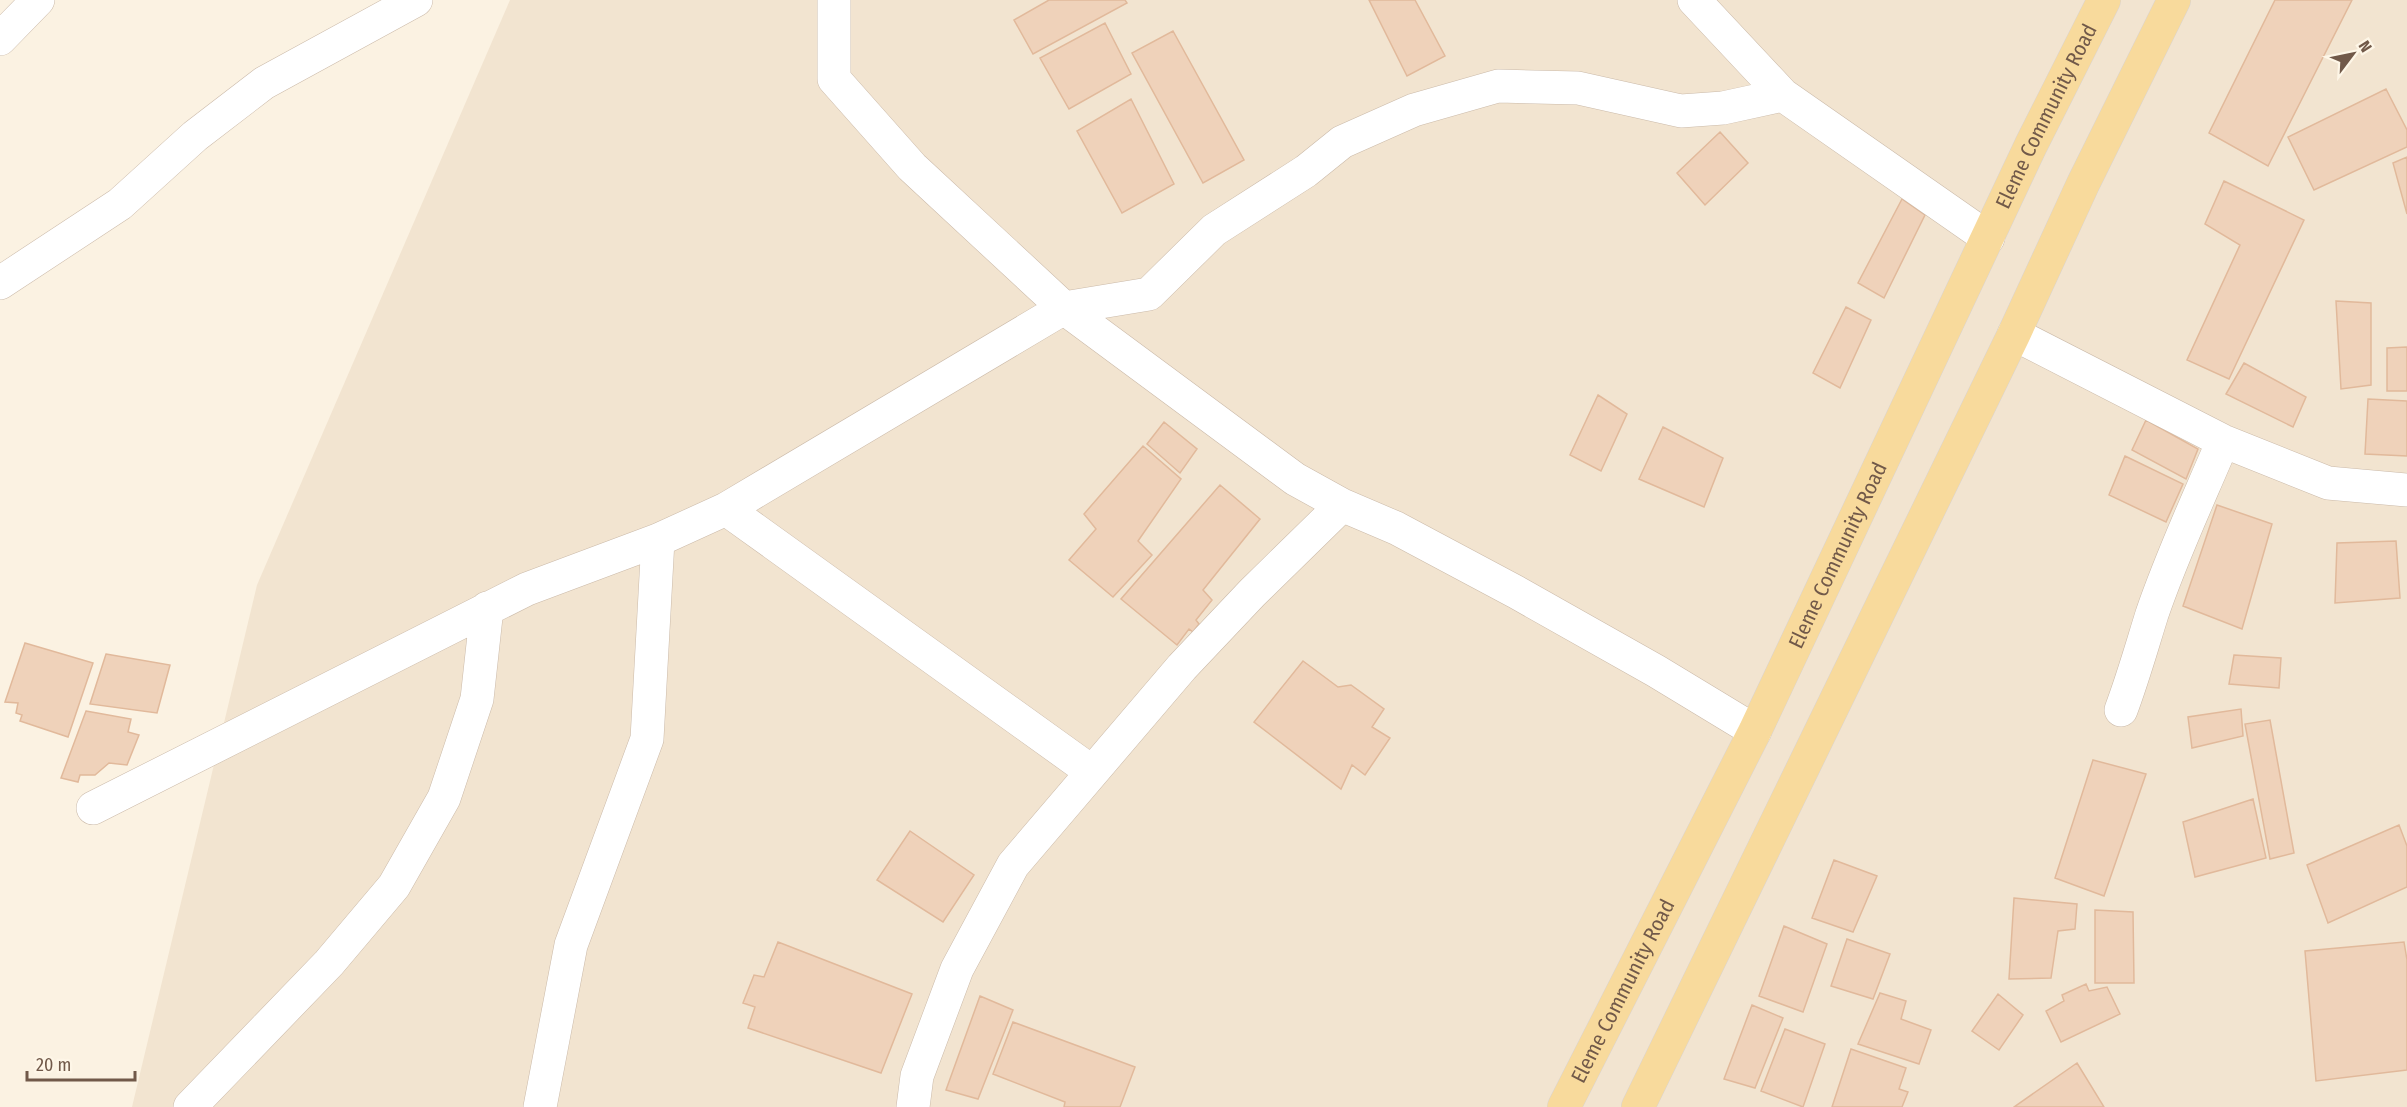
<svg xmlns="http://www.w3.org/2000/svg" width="2407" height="1107" font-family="'Fira Sans Condensed',sans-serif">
<rect width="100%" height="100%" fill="#fbf2e2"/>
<!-- residential -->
<path fill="#f2e4d0" d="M510,0H2407V1107H132L257,585Z"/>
<!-- building -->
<path fill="#efd2ba" stroke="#e1b99b" stroke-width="1.5" d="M1049,0H1125L1127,3L1033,54L1014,20Z
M1369,0H1415L1445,56L1407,76Z
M2275,0H2352L2268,166L2209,133Z
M1105,23L1131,74L1069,109L1040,58Z
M1173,31L1244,160L1203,183L1132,53Z
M2386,89L2407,130V147L2314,190L2288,137Z
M1131,99L1174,184L1122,213L1077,131Z
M1720,132L1748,163L1705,205L1677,173Z
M2407,157V214L2393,163Z
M2224,181L2304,220L2229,379L2187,360L2240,245L2205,224Z
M1902,199L1925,215L1884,298L1858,283Z
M2336,301L2371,303V385L2341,389Z
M1846,307L1871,320L1840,388L1813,373Z
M2407,347V391H2387V348Z
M2244,363L2306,397L2293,427L2226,394Z
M1598,395L1627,414L1601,471L1570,455Z
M2368,399L2407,401V456L2365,454Z
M2146,420L2198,449L2186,479L2132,450Z
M1164,422L1197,449L1180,473L1147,444Z
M1663,427L1723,458L1704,507L1639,479Z
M1143,446L1181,479L1138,541L1152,555L1113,597L1069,560L1096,529L1084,514Z
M2125,456L2183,484L2166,522L2109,495Z
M1220,485L1260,519L1203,590L1212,600L1196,620L1199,624L1193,632L1189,629L1177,645L1121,599Z
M2217,505L2272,524L2242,629L2183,606Z
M2396,541L2400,598L2335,603L2337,543Z
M25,643L93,663L68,737L20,721L22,715L16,713L18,703L5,702Z
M106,654L170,665L157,713L90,704Z
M2234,655L2281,658L2279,688L2229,684Z
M1303,661L1338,687L1351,685L1384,709L1372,727L1390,738L1365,775L1352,765L1341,789L1254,722Z
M2241,709L2243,736L2192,748L2188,717Z
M86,711L131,719L128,732L139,735L127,765L109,763L95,775H80L78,782L61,778Z
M2270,720L2294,853L2270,859L2245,724Z
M2093,760L2146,774L2104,896L2055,878Z
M2253,799L2266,858L2195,877L2183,822Z
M2399,825L2407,846V887L2328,923L2307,865Z
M910,831L974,875L943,922L877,880Z
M1834,860L1877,876L1853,932L1812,918Z
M2014,898L2077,904L2075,929L2058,931L2051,978L2009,979Z
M2095,910L2133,912L2134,983H2095Z
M1784,926L1827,944L1803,1012L1759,996Z
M1847,939L1890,954L1873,999L1831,986Z
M778,942L912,994L881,1073L748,1028L755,1007L743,1003L754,975L764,977Z
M2404,942L2407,960V1070L2316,1081L2305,951Z
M2086,984L2089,991L2107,987L2120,1014L2061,1042L2046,1011L2064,1001L2062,995Z
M1880,993L1906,1001L1901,1019L1931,1030L1919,1064L1858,1044Z
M1998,994L2023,1015L1999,1050L1972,1031Z
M980,996L1013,1010L978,1099L946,1090Z
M1752,1005L1783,1018L1755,1088L1724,1079Z
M1013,1022L1135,1067L1120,1107H1064L1065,1102L993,1074Z
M1785,1029L1825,1044L1803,1107L1761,1091Z
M1851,1049L1906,1068L1899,1089L1908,1092L1902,1107H1832Z
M2077,1063L2104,1107H2014Z"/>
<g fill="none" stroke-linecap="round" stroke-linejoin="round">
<defs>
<path id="street" d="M834,0V79L912,167L1064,308L1295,479L1342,505L1396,528L1516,592L1656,671L1755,731
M1694,0L1783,95L1988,238
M0,39L38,0
M0,283L120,204L195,136L264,83L416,0
M2014,334L2223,441L2328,483L2407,490
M726,509L1092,772
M2121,710C2133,678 2142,646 2152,614C2172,555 2199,498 2223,441
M93,808L527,589L658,540L726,509L1064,308L1149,294L1214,230L1306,171L1342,142L1414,110L1498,86L1578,88L1681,111L1723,108L1783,95
M190,1107L329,963L394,886L444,798L477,699L487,608
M540,1107L571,945L647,739L658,540
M913,1107L917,1076L957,969L1013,865L1182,667L1252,593L1342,505"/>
<g id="primary">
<path id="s1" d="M1564,1107L1755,731L2031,145L2104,0"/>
<path d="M1638,1107L2014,334L2083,184L2174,0"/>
</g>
</defs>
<!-- street casing -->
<use href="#street" stroke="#cbbaa9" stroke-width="34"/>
<!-- primary casing -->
<use href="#primary" stroke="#dad4d0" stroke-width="34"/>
<!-- street -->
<use href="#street" stroke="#fff" stroke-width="33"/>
<!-- primary -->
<use href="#primary" stroke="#f8da9c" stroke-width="33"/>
</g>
<g text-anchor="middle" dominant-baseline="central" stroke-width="4.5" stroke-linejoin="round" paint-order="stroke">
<!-- street labels -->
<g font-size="21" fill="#715949" stroke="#fef6e7">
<text stroke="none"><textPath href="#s1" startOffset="1102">Eleme Community Road</textPath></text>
<text stroke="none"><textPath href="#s1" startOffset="616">Eleme Community Road</textPath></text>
<text stroke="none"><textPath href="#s1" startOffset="130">Eleme Community Road</textPath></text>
</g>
</g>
<!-- north arrow -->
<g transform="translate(2353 54) rotate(58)" stroke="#fef6e7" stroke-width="4.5" paint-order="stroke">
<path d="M0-4.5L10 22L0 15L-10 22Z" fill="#715949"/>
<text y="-9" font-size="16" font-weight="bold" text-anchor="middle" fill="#715949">N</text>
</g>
<!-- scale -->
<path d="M27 1071v9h108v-9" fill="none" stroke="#715949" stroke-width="3"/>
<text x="36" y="1071" font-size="18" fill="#715949" stroke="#fef6e7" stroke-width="4.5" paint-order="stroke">20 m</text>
</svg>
